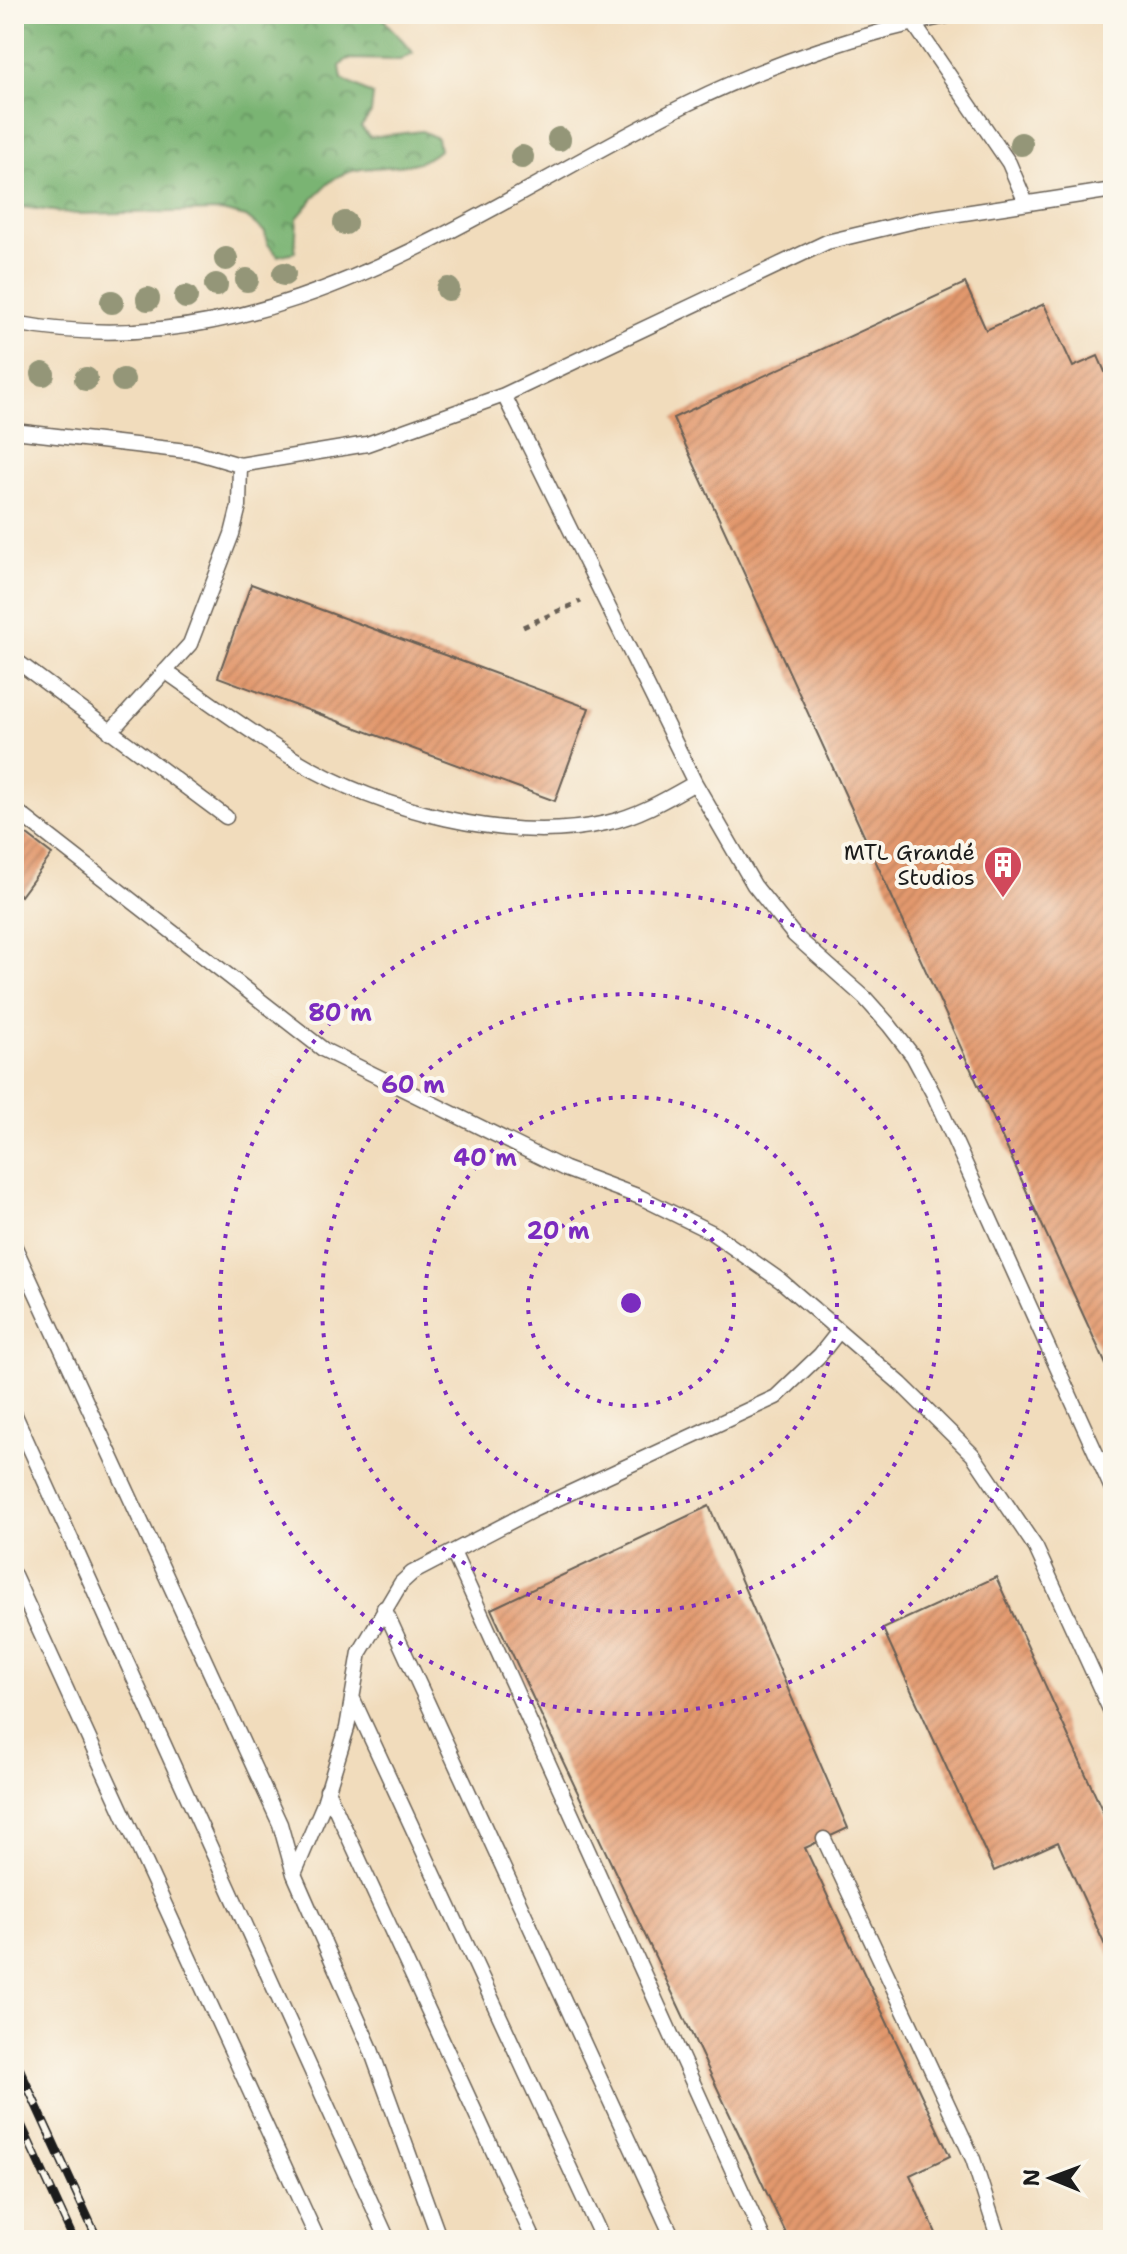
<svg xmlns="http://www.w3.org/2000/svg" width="1127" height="2254" font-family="'Shantell Sans',sans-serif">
<defs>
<pattern id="forest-crowns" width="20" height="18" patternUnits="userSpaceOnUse" patternTransform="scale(2)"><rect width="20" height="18" fill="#7ab473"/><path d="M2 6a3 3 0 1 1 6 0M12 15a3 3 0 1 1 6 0" fill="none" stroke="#63925e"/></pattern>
<pattern id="building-hatch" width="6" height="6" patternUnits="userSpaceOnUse" patternTransform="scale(2)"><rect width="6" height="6" fill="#e2986d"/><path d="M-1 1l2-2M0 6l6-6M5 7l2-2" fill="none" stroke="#c1825e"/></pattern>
</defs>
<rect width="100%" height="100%" fill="#fbf7ec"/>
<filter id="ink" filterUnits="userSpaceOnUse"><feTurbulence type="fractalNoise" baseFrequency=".0125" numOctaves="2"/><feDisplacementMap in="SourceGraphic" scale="16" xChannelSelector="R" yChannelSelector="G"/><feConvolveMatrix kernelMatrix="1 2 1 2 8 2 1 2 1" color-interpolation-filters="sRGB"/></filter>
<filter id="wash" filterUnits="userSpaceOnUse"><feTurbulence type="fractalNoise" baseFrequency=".006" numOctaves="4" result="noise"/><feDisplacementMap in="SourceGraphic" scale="32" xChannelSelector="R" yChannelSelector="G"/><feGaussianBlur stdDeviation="1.8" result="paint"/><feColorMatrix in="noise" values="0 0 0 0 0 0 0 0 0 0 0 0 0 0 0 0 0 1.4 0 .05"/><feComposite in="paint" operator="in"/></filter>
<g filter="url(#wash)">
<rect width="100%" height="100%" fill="#f1dcbc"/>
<!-- forest -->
<path fill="url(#forest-crowns)" stroke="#4b6848" stroke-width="2" d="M14,14H381C389,31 403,37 413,53L400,60L347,59L340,66L342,79L373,95L371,113L361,127L370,137L422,131L437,138L439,150C410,177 369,159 337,177C322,186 309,205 297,218L295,252L278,256L267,243L265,232L246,217L221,211L76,214L14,206Z"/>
<g id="blocks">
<!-- building -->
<path fill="url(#building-hatch)" d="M965,283L986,330L1044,304L1073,367L1098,356L1113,390V1380L673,418Z
M251,584L589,708L555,801L218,677Z
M14,825L52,854L21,896L14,890Z
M709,1506L848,1828L805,1848L950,2156L910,2175L939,2240H789L491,1609Z
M996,1577L1113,1834V1963L1058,1842L994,1871L883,1629Z"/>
</g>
</g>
<g filter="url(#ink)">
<use href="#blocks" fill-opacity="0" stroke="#675f54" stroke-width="2"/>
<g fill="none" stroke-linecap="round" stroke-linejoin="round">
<defs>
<path id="lane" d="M914,24L1009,163L1026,203
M14,323C271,371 471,211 687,104C770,63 865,32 956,14
M504,395L695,783L754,885L794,935L865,998L889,1025L913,1056L934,1095L1113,1491
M14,431L195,452L240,465L367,444L504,395L827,242L919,220L1113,190
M14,659L226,817
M165,671C208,701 251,733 296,760C379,810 510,845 606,823C638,816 667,799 695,783
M110,732L190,644L232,534L239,506L240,465
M14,809L324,1050L565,1169L640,1197L711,1232L781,1281L901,1384L973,1455L1036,1548L1113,1716
M14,1245L280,1824L294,1874L370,2047L440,2240
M14,1413L388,2240
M453,1552L764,2240
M14,1575L318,2240
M384,1608L674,2240
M352,1697L603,2240
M327,1790L534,2240
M824,1839L973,2159L999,2240
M294,1874L323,1806L347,1728L360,1652L401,1583L412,1573L533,1510L776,1397L820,1355L839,1331"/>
</defs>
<!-- lane casing -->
<use href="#lane" stroke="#675f54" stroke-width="17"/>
<!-- path -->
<path stroke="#675f54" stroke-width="5" stroke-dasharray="6 6" stroke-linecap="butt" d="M523,627L581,601"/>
<!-- lane -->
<use href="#lane" stroke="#fff" stroke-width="14"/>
<defs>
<path id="rail" d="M14,2057L98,2240
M14,2109L74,2240"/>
</defs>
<!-- rail casing -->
<use href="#rail" stroke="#1c1c1c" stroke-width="9"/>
<!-- rail -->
<use href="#rail" stroke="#fbf7ec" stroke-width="6" stroke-dasharray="18" stroke-linecap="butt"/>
</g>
<!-- trees -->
<g fill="#949678">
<circle cx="559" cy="139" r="12"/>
<circle cx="1021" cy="144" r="12"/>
<circle cx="522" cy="157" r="12"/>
<circle cx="345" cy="223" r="12"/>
<circle cx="226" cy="259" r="12"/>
<circle cx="284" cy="274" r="12"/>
<circle cx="247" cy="280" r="12"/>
<circle cx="216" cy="285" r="12"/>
<circle cx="448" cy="289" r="12"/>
<circle cx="186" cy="297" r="12"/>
<circle cx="148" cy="299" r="12"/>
<circle cx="112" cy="302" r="12"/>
<circle cx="43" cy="374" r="12"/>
<circle cx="86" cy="379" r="12"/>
<circle cx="123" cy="380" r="12"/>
</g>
</g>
<!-- distance rings -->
<g fill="none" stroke="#7b2cbf" stroke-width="4" stroke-dasharray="4 8">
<circle cx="631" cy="1303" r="103"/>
<circle cx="631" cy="1303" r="206"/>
<circle cx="631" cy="1303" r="309"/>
<circle cx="631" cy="1303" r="411"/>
</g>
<!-- icons -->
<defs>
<symbol id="building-pin" viewBox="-11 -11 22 30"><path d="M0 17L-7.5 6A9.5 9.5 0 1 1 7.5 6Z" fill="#d1495b" stroke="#fbf7ec"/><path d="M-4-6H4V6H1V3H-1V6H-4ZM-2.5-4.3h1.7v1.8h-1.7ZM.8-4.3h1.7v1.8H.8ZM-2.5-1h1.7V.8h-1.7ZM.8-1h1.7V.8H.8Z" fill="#fff"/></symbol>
</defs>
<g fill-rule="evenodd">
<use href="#building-pin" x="981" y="843" width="44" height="60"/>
</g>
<g text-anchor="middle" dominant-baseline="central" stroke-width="8" stroke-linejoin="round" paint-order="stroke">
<!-- poi labels -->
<g font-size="22" fill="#1c1c1c" stroke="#fbf7ec" text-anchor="end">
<text x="975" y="852">MTL Grandé<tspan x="975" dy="25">Studios</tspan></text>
</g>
</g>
<circle cx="631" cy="1303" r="12" fill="#7b2cbf" stroke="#fbf7ec" stroke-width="4"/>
<g font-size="24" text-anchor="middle" font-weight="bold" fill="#7b2cbf" stroke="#fbf7ec" stroke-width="8" stroke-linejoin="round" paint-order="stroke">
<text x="340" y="1021">80 m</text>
<text x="413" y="1093">60 m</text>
<text x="485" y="1166">40 m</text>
<text x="558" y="1239">20 m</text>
</g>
<!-- margin -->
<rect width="1127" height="2254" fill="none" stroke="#fbf7ec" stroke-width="48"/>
<!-- north arrow -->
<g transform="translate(1051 2178) rotate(271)" stroke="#fbf7ec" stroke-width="6" paint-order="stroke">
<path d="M0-6L14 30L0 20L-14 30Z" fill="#1c1c1c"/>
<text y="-12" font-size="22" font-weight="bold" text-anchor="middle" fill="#1c1c1c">N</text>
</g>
</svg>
